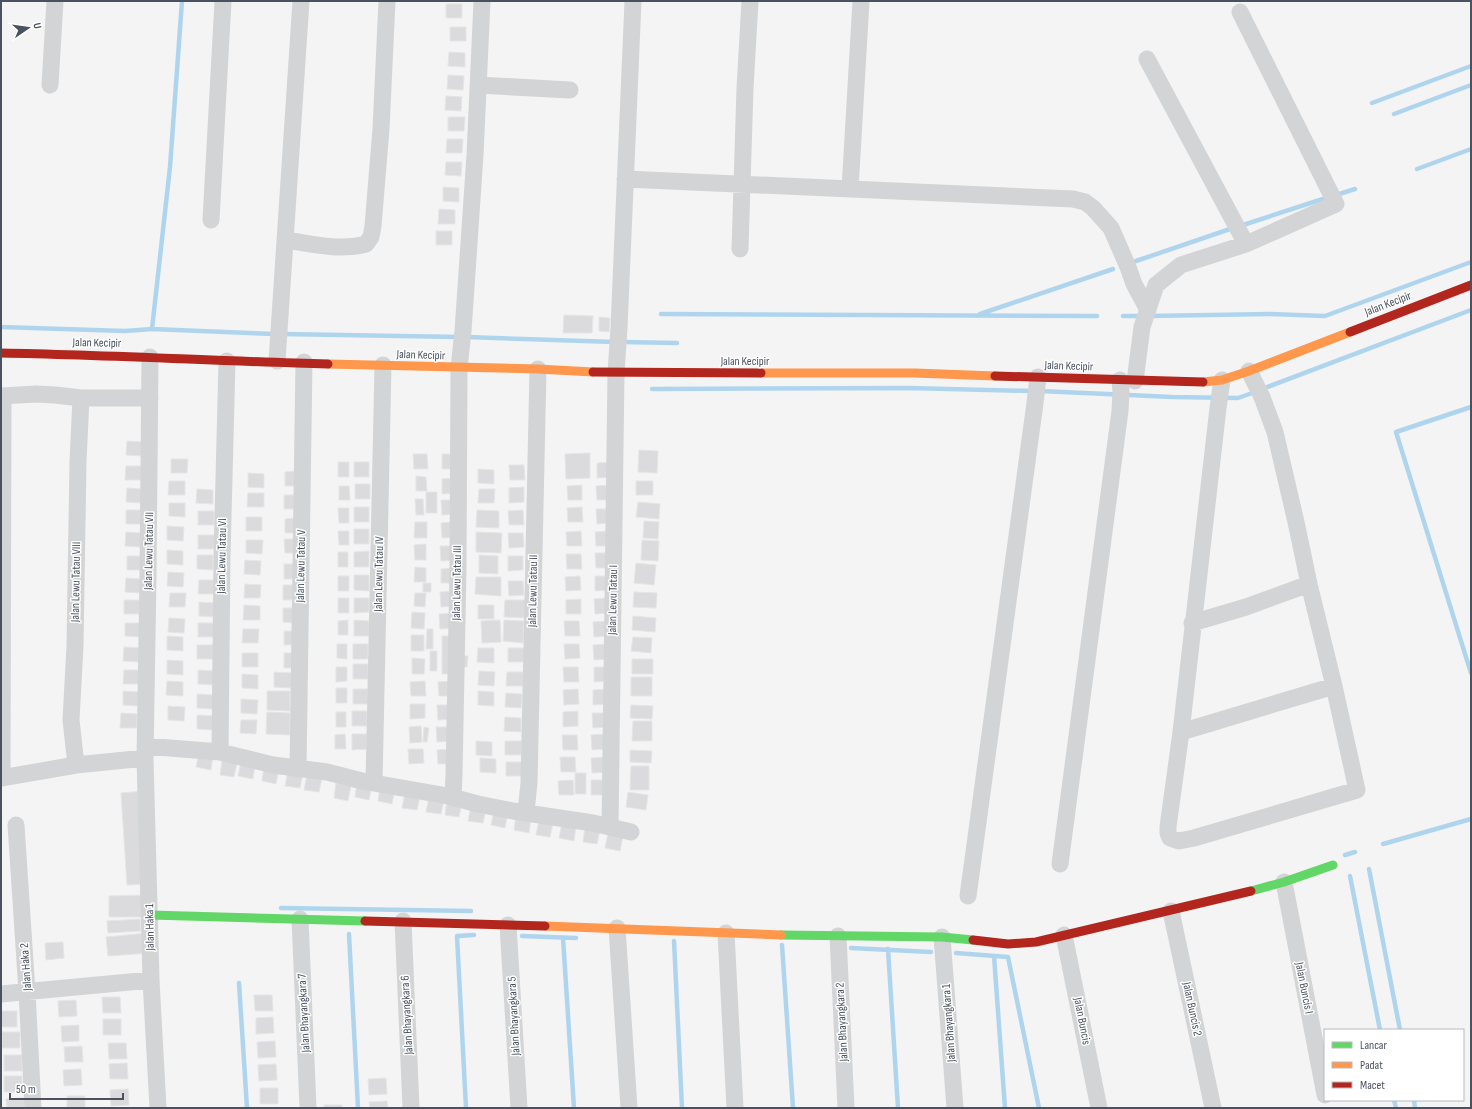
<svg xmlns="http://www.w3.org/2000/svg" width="1472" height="1109" font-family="'Sofia Sans Condensed',sans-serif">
<rect width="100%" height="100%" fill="#f4f4f4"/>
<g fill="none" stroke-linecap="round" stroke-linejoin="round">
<!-- stream -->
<path stroke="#afd5ee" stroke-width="4.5" d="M182,1L170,167L152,329L275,334
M1372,103L1471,66
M1394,114L1471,85
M1417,169L1471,149
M1336,195L1355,189
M1240,226L1329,197
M1136,261L1233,228
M661,314L1097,316
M980,314L1113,269
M1123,316H1142
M1149,316L1270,314L1325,316L1471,262
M1,327L125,331L152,329
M282,334L459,337
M466,337L615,342
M622,342L677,343
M652,389L908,388L1033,391
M1262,389L1471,310
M1040,391L1172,397L1238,398L1255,392
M1471,407L1396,432L1471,673
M1383,844L1471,819
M1345,855L1355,852
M1369,869L1400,1030
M1350,876L1380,1030
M281,908L471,911
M349,934L358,1108
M522,936L576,938
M563,938L574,1108
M674,941L682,1108
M782,945L793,1108
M851,948L931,952
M888,949L898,1108
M956,953L1008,957L1039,1108
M994,956L1005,1108
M239,983L247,1108
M1394,1100L1396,1108
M1414,1100L1415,1108
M466,1108L457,936L474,935"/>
</g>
<!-- building -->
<path fill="#dbdbdd" stroke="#e5e5e6" d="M446,4H462V18H446Z
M450,27H466V41H450Z
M449,52L465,53V67L448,66Z
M448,75L464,76L463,90L447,89Z
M446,96L462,97L461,111L445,110Z
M448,117H465L464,131H448Z
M447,139H463L462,153H446Z
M446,162H462L461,176L445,175Z
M443,187L459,188V202L443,201Z
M439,209L455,210V224H438Z
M436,231H452V245H436Z
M564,315L593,316L592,333H563Z
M599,317L610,318L609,332L599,331Z
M127,441L143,442V456L126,455Z
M639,450L658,451L657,473L638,472Z
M590,453V478L566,479L565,454Z
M413,454H427L428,469H414Z
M442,454H457V469H442Z
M171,459H188L187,473H171Z
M338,462H349V477H338Z
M354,462H369V477H354Z
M612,462V477L597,478V463Z
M509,465H524L525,480H510Z
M126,466H142L141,480H125Z
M478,469L494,470V484L478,483Z
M296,471V486H285V472Z
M248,473L264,474V488L248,487Z
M416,476L426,477L427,491H416Z
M457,478V493L442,494V479Z
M169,481H185V495H168Z
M636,481H653V495H636Z
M355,484H370V499H355Z
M582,485V500H568L567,486Z
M611,485L612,500H597L596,486Z
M339,486H349L350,500H339Z
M524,487V502L509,503V488Z
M127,488L143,489V503L126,502Z
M197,489L213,490V504L196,503Z
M479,489H495L494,503H478Z
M426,492H437V513H426Z
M248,493H264V507H247Z
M284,495H295V509H284Z
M415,499H423L424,515H416Z
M441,500H456L457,514L442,515Z
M638,502L660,504L659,519L636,517Z
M169,503H185V517L169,516Z
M354,507H369V522H354Z
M582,507L583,522H568L567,508Z
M338,508H349V523H339Z
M596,509H611L612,523L597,524Z
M126,510H143L142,524H126Z
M477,510L499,511V528L476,527Z
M523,510L524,525H509L508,511Z
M198,511H214V525H198Z
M246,517H262V531H246Z
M295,518V533H285V519Z
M644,521L659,522L658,539L643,538Z
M415,522H427V538H414Z
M456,522L457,537L442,538L441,523Z
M167,526L184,527L183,541L167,540Z
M354,529H369V544H354Z
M338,531H349V545H339Z
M581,531L582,546H567L566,532Z
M610,531L611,546H596L595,532Z
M126,532L142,533L141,547L125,546Z
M476,532L502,533L501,553L476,552Z
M508,533H523L524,547L509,548Z
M198,535H215L214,549H198Z
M284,539H295V553H285Z
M246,540H263L262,554L246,553Z
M642,540L659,541L658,561L641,560Z
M426,544V560H415L414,545Z
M440,546H455L456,560L441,561Z
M167,550L183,551V565L167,564Z
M369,551V567H354V552Z
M338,552H348V567H338Z
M595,553H610L611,568H596Z
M566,554H581L582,569H567Z
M197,555H213V570L197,569Z
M479,555L498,556V574L479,573Z
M127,556H143V570H127Z
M508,556H523V570L508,571Z
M245,560L261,561L260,575L244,574Z
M636,563L656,565L654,585L634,583Z
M284,564H295V579H284Z
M415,567L426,568V582H414Z
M456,568V583H441V569Z
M168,572L184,573L183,587L167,586Z
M354,575H369V591L354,590Z
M338,576H349V591H338Z
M580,576L581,590L566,591L565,577Z
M595,576H610V590L595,591Z
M476,577H501V596L475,594Z
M126,578L142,579L141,593L125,592Z
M199,580H215L214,594H198Z
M508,581H523L524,595L509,596Z
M423,583H431V592H423Z
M245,584L261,585L260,598H244Z
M283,585H293V600H283Z
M455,591L456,606L441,607L440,592Z
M634,592L657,593L656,608L633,607Z
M170,593H186L185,607H169Z
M415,593H426L425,607L414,606Z
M338,598H349V613H338Z
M354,598H369V612L354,613Z
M609,598L610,613L595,614L594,599Z
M581,599V614H566V600Z
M124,600H141L140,614H124Z
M505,600H526V618L504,617Z
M199,602L215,603V617L199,616Z
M244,605L260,606V620H243Z
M478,605H494V619H478Z
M283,608H294V623L283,622Z
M412,612L425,613L424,629L411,628Z
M454,613L455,628L440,629L439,614Z
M633,616L656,618L655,632L632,630Z
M169,618L185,619L184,633L168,632Z
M348,620V635H338V621Z
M354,620L369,621V636H354Z
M500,620L501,642L482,643L481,621Z
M504,620L524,621L523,643L503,641Z
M564,621H579L580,636H565Z
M608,621L609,636L594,637L593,622Z
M125,623H141V637L125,636Z
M198,623H214V637H198Z
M243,629H259L258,643H242Z
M427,629H433V649H426Z
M284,631H295V645H284Z
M411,635H424V651H411Z
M167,636L183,637V651L167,650Z
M442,636H454L453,674H442Z
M633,637L652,638L651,653L631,651Z
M337,644H347V659L337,658Z
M353,644H368V659H353Z
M564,644H579L580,658L565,659Z
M608,644L609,659L594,660L593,645Z
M197,645H213V659H197Z
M124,647L140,648V662L123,661Z
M478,648H494V663L477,662Z
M508,648H525L524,662H508Z
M430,651H437V671H430Z
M242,653H258V667H242Z
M284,653H294L295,668H284Z
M460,656H468L467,667H460Z
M412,658L425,659L424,674H412Z
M632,659H653V674H632Z
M167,660L183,661V675L167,674Z
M353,664H368V679H353Z
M336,667H347V681L336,682Z
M563,667H578L579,682H564Z
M594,667H608L609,681L594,682Z
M124,670H140L139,684H123Z
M198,670L214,671V685L198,684Z
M479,671L495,672L494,686L478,685Z
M274,672L292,673L291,688L274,687Z
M507,672H523V686H506Z
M242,674L258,675V689L242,688Z
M631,677H652V696H631Z
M167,681L183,682V696L166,695Z
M425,681L426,696H411L410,682Z
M453,681L454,696H439L438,682Z
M336,688H347V703H336Z
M353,689H368V704H353Z
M578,689L579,704L564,705L563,690Z
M608,689V704L593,705V690Z
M123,691L139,692V706L123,705Z
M267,691H290V711L267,710Z
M478,691L494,692V706L478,705Z
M506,693L522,694L521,708L505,707Z
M197,694L213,695V709L197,708Z
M241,699L258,700L257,714L241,713Z
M410,704H425V718L410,719Z
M437,705H452L453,719L438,720Z
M631,705L653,706L652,719L630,718Z
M168,706L185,707L184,721L168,720Z
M352,711H367V726H352Z
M578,711V726L563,727V712Z
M267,712L290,713V735L266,734Z
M336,712H346V727H336Z
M121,713L137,714V728H120Z
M592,713H607L608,727L593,728Z
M197,715L213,716V730L197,729Z
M505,717L521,718V732L504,731Z
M241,720H257L256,734L240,733Z
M633,721H652V741H632Z
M421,726L422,742L410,743L409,727Z
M424,727L429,728L427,742H423Z
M436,727H452V741L437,742Z
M345,734L346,749H335V735Z
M352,734H367V749L352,750Z
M606,734L607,749L592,750L591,735Z
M562,735H577L578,750H563Z
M476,741L492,742V756L476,755Z
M505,741H522L521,755H505Z
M408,749H423L424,763L409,764Z
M452,749L453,764H438L437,750Z
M630,750L652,751L651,763L630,762Z
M199,753L213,756L211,770L196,767Z
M560,757H575L576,772H561Z
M606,757L607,772L592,773L591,758Z
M480,758L496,759V773L480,772Z
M222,760L237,763L234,777L220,775Z
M241,762L255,764L253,779L238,776Z
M506,762H522V776H506Z
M264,766L279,769L276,784L262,781Z
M631,766H649V790H630Z
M288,771L303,774L300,788L285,786Z
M575,773H586V794H575Z
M307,775L322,778L319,792L304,790Z
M573,780L574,795H559L558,781Z
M591,780H606V795H591Z
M336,783L351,786L348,801L334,798Z
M357,783L372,785L369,800L355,797Z
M380,786L395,789L392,804L378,801Z
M142,791L148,884L127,885L121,793Z
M628,792L648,795L646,810L626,807Z
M405,793L420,796L417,810L402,808Z
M429,797L444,800L441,814L426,812Z
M447,800L462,803L459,817L445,815Z
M471,806L486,809L483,823L468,821Z
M494,811L508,813L505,828L491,825Z
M516,815L531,818L529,833L514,830Z
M539,820L553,823L550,837L536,835Z
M562,823L576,826L574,841L559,838Z
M585,827L600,830L597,844L583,842Z
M608,833L623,836L620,851L605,848Z
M145,895L146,917H109V896Z
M140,919L141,931L108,933L107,921Z
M148,933L149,953L108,956L106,937Z
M63,942L64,958L46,960L45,943Z
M254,995H272L273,1011H255Z
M102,997H120L121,1013H103Z
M76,1000L77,1016L59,1017L58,1001Z
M1,1011H17V1027H1Z
M273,1017L274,1033L256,1034V1018Z
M103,1019H121V1035H103Z
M79,1025V1041L62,1042L61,1026Z
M2,1032H20V1048H2Z
M275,1041L276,1057L258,1058L257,1042Z
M108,1043H126L127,1059H109Z
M82,1046L83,1062H65L64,1047Z
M4,1055H22V1071H4Z
M127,1063L128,1079H110L109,1064Z
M276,1064L277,1080L259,1081L258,1065Z
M81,1069L82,1085L64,1086L63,1070Z
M4,1076H22V1092H4Z
M386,1078L387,1094L369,1095L368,1079Z
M260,1088H278V1104H260Z
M128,1089L129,1105L111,1106L110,1090Z
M67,1096H85V1108H67Z
M24,1098L25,1108H7L6,1099Z
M387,1101L388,1108H370L369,1102Z
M324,1105H342V1108H324Z"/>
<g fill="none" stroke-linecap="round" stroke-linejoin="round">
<!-- street -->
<path stroke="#d2d4d6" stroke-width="17" d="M1147,59L1246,244
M50,85L55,1
M478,85L570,90
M625,179L1073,199L1085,202L1093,208L1111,228L1128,267L1134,284L1148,310
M850,189L861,1
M211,220L223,1
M286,240C312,244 340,251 366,244L371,237L373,226L381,129L387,1
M740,249L745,88L750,1
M150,357L148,577L145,758L151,980L158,1108
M277,361L301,1
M1222,380L1218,408L1181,732L1168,827V833L1170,838L1179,841L1194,838L1357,790L1334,686L1309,584L1296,522L1275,432L1262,397L1249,371
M1135,381L1142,327L1156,285L1181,265L1246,244L1336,204L1240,12
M1,396L36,394L55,395L81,398H150
M1192,623L1246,607L1309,584
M1181,732L1334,686
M145,746L220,752L273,765L327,772L362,781L448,796L478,804L513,811L593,823L631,832
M220,752L222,556L227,361
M76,765L71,720L75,646L78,461L81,398
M298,769L304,362
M2,777L3,396
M1,778L76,765L145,758
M374,783L383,365
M453,797L454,775L458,569L459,368L463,331L475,155L482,1
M526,812L529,783L538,369
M16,825L27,992L33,1108
M610,827L616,373L619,328L633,1
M1060,864L1120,411L1121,392L1120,380
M1284,882L1325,1095
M968,896L1035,403L1038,377
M1171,911L1213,1108
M300,919L308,1108
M403,921L411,1108
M508,925L519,1108
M617,928L629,1108
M726,933L735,1108
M1064,935L1099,1108
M838,936L846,1108
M942,937L955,1108
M1,994L151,980"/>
<!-- fast -->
<path stroke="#63d668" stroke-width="9" d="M1251,891L1284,882L1333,865
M150,915L365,921
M781,935L942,937L973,940"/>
<!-- slow -->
<path stroke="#ff974d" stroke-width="9" d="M328,364L538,369L593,372
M761,373H915L995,376
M1203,382L1222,380L1249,371L1350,332
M545,926L781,935"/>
<!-- jam -->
<path stroke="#b3261e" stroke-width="9" d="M1350,332L1471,285
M1,353C110,355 219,361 328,364
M593,372L761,373
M995,376L1203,382
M365,921L545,926
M973,940L1008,944L1036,942L1251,891"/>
</g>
<g text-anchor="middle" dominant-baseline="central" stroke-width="3" stroke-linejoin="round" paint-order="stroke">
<!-- street labels -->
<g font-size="12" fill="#4a5260" stroke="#fff">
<text transform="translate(1388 304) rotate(-21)">Jalan Kecipir</text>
<text transform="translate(97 343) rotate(1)">Jalan Kecipir</text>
<text transform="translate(421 355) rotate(2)">Jalan Kecipir</text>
<text x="745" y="361">Jalan Kecipir</text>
<text transform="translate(1069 366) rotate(2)">Jalan Kecipir</text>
<text transform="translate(149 551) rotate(-89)">Jalan Lewu Tatau VII</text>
<text transform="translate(222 556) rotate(-89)">Jalan Lewu Tatau VI</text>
<text transform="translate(301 566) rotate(-89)">Jalan Lewu Tatau V</text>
<text transform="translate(379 574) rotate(-89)">Jalan Lewu Tatau IV</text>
<text transform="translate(76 582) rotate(-89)">Jalan Lewu Tatau VIII</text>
<text transform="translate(457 583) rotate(-89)">Jalan Lewu Tatau III</text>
<text transform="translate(533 591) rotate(-89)">Jalan Lewu Tatau II</text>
<text transform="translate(613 600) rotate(-89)">Jalan Lewu Tatau I</text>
<text transform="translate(150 927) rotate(-91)">Jalan Haka 1</text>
<text transform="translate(26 967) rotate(-94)">Jalan Haka 2</text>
<text transform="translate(1304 988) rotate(79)">Jalan Buncis I</text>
<text transform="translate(1192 1009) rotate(78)">Jalan Buncis 2</text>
<text transform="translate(304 1013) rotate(-93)">Jalan Bhayangkara 7</text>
<text transform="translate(407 1015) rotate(-93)">Jalan Bhayangkara 6</text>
<text transform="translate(514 1016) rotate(-93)">Jalan Bhayangkara 5</text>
<text transform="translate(1082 1021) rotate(79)">Jalan Buncis</text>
<text transform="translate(842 1022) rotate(-93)">Jalan Bhayangkara 2</text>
<text transform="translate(949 1023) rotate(-94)">Jalan Bhayangkara 1</text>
</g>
</g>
<!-- border -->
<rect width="1472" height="1109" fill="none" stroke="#4a5260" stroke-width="4"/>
<!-- legend -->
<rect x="1324" y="1029" width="140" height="72" fill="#ffffff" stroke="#b7babf"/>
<rect x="1332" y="1042" width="20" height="6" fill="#63d668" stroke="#b7babf"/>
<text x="1360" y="1049" font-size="12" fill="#4a5260">Lancar</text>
<rect x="1332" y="1062" width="20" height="6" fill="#ff974d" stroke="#b7babf"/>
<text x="1360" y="1069" font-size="12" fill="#4a5260">Padat</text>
<rect x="1332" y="1082" width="20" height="6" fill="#b3261e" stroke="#b7babf"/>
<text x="1360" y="1089" font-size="12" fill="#4a5260">Macet</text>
<!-- north arrow -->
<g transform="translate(28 28) rotate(77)" stroke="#ffffff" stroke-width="3" paint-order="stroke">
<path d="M0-3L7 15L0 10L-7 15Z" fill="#4a5260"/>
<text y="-6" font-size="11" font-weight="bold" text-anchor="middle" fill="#4a5260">U</text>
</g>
<!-- scale -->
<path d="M10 1093v6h113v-6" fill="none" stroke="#4a5260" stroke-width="2"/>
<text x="16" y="1093" font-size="12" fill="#4a5260" stroke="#ffffff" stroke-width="3" paint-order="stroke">50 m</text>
</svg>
